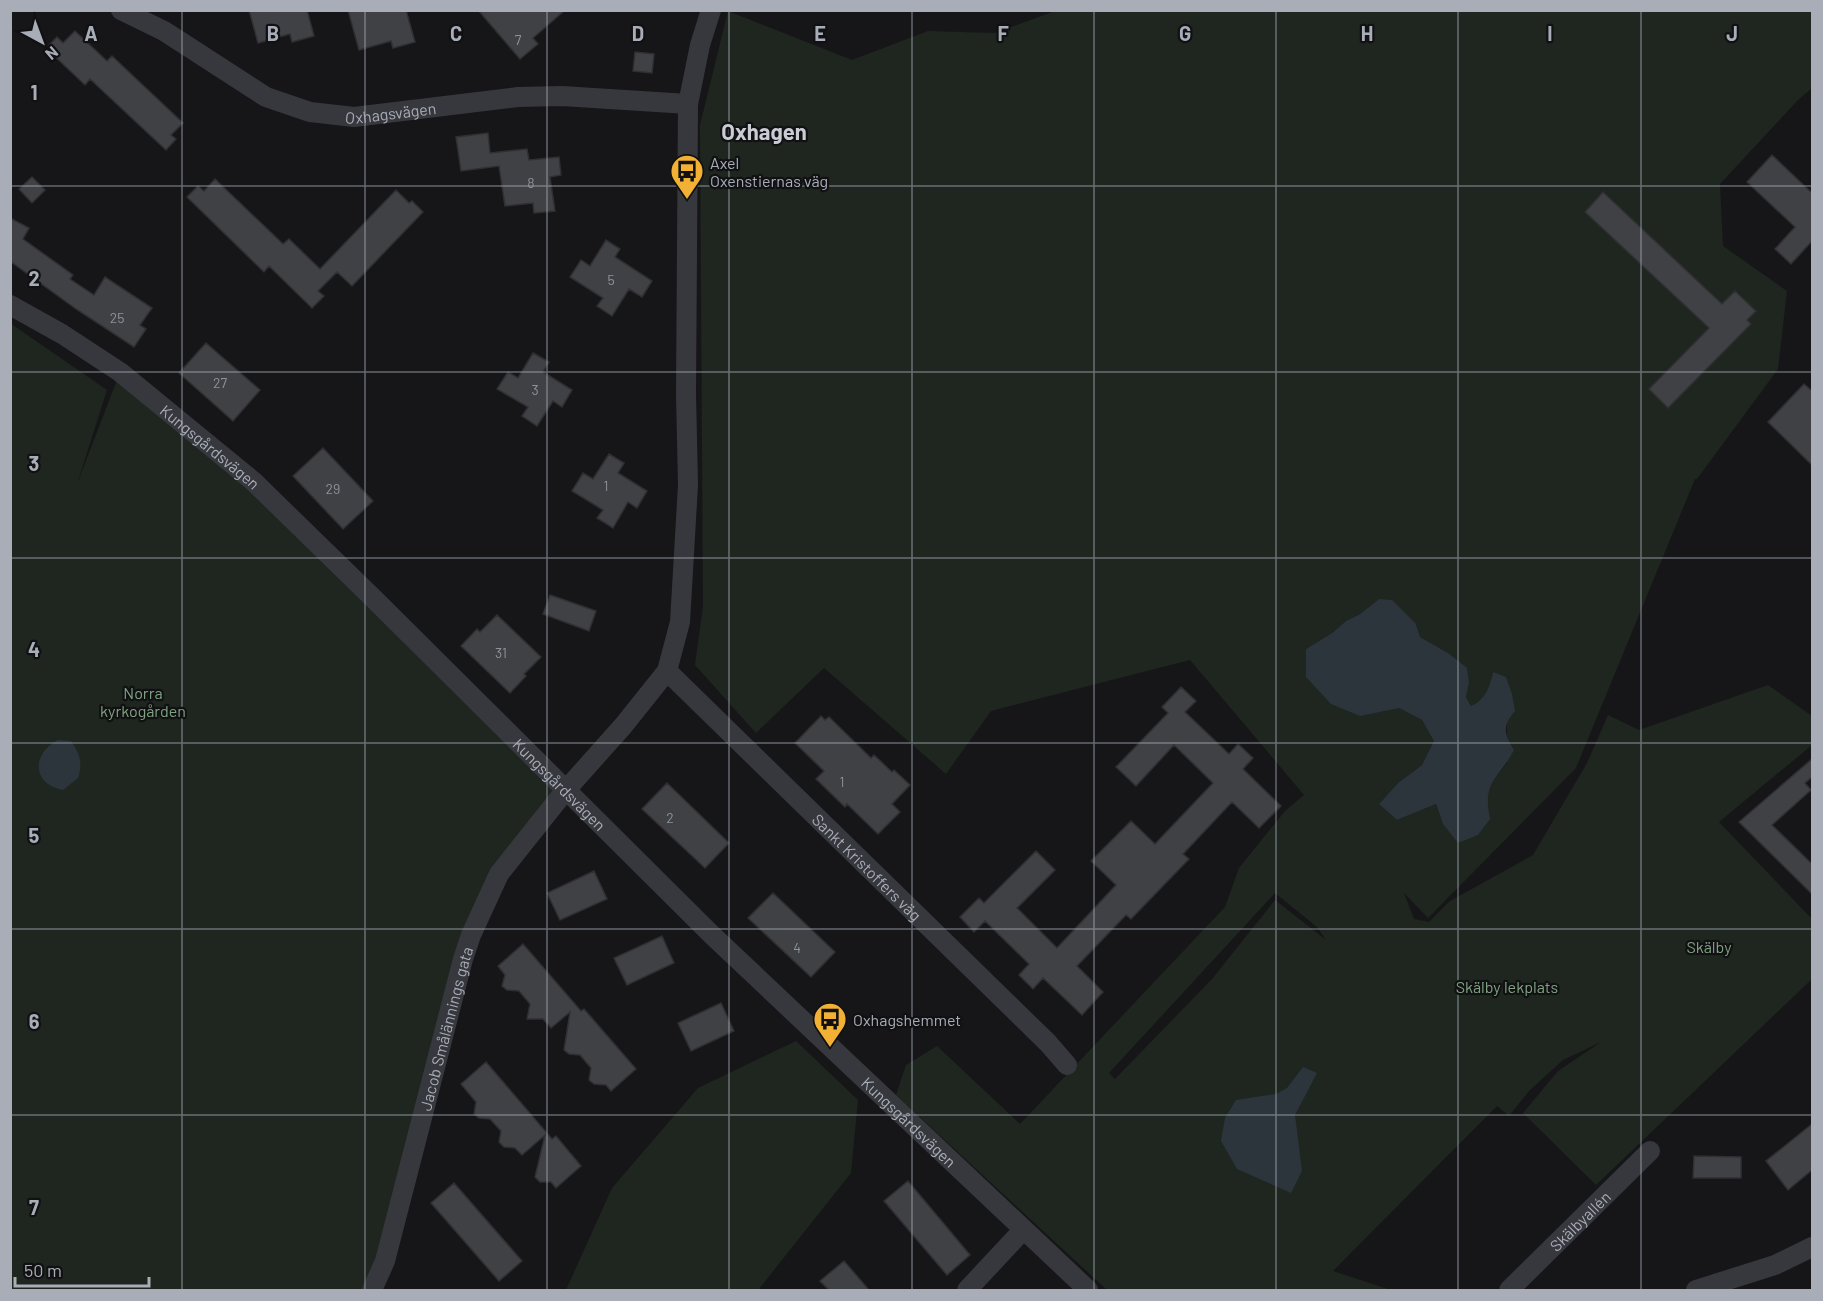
<svg xmlns="http://www.w3.org/2000/svg" width="1823" height="1301" font-family="Barlow,sans-serif">
<rect width="100%" height="100%" fill="#161618"/>
<!-- green -->
<path fill="#1e261f" fill-rule="evenodd" d="M728,11L852,60L928,31L995,33L1055,11H1812V88L1798,100L1720,184L1723,246L1787,291L1778,369L1697,479H1695L1576,768L1428,918L1404,893L1414,919L1429,922L1450,901L1533,855L1587,763L1608,715L1639,730L1768,685L1812,716V745L1719,822L1812,919V979L1596,1185L1523,1113L1558,1071L1601,1042L1563,1060L1529,1091L1509,1116L1497,1106L1333,1271L1391,1290H1107L896,1095L906,1065L937,1046L1020,1124L1225,907L1239,868L1285,811L1304,795L1190,660L991,711L946,774L824,668L756,733L695,665L703,606L700,125ZM1379,599L1416,624L1420,637L1448,653L1469,683L1466,697L1471,706C1486,699 1490,688 1493,672L1507,721V763L1489,786L1486,801L1489,819L1443,824L1436,804L1397,820L1379,804L1398,783L1422,765L1435,741L1422,720L1399,708L1306,649L1332,633L1346,621L1360,614ZM1275,893L1317,927L1326,940L1275,900L1212,979L1115,1079L1109,1073Z
M10,323L107,390L77,484L120,372L253,481L565,791L499,874L372,1290H11Z
M796,1041L858,1100L851,1173L759,1289L756,1290H566L612,1188L698,1088Z"/>
<!-- water -->
<path fill="#2c353c" d="M1379,599L1392,600L1416,624L1420,637L1448,653L1467,668L1469,683L1466,697L1471,706C1485,700 1490,687 1493,672L1506,677L1512,694L1515,711C1502,726 1504,734 1514,750C1498,781 1482,780 1490,819L1478,835L1458,843L1443,824L1436,804L1397,820L1379,804L1398,783L1422,765L1434,741L1422,720L1399,708L1360,716L1331,704L1306,677V649L1332,633L1346,621L1360,614Z
M58,740L71,741C80,754 83,763 78,778L63,790C31,784 32,753 58,740Z
M1303,1067L1317,1073L1295,1115L1302,1171L1291,1193L1237,1169L1221,1141L1225,1118L1236,1100L1276,1094L1287,1088Z"/>
<!-- building -->
<path fill="#404145" stroke="#303034" stroke-width="1.5" d="M249,10H307L314,36L292,42L290,34L258,43Z
M348,10H406L415,42L393,48L391,41L359,50Z
M478,10H565L533,38L538,44L520,59Z
M75,31L107,61L112,56L183,123L171,135L176,139L166,150L90,79L85,85L46,48L57,37L63,43Z
M635,52L654,54L652,73L633,71Z
M488,133L490,153L527,149L529,160L559,157L561,175L550,177L555,211L534,213L533,203L505,206L499,166L461,171L456,137Z
M1772,155L1812,193V241L1791,264L1775,249L1795,227L1747,182Z
M32,177L45,190L32,203L19,189Z
M215,179L283,244L289,239L320,269L396,190L409,203L412,201L423,212L352,286L337,272L318,291L324,296L312,308L269,266L264,272L187,197L198,186L204,191Z
M1603,192L1722,304L1735,291L1756,311L1747,320L1751,324L1668,408L1649,389L1709,328L1585,212Z
M10,218L29,228L23,239L73,275L70,279L94,295L105,277L152,308L140,325L146,329L134,347L76,309L11,262L10,264Z
M606,240L620,249L615,257L652,281L642,297L629,289L612,316L597,306L603,298L570,277L581,260L590,266Z
M206,343L260,390L233,421L179,373Z
M533,353L549,362L543,372L572,390L562,407L553,401L537,426L522,416L528,407L497,389L508,372L518,378Z
M1804,384L1812,391V465L1768,422Z
M323,448L373,501L343,529L293,476Z
M609,454L624,463L618,473L647,491L637,508L628,502L613,528L597,518L603,510L572,491L583,473L593,479Z
M550,595L596,611L589,631L543,614Z
M497,615L541,657L524,674L526,676L510,693L461,646L477,629L480,632Z
M1181,687L1196,701L1185,712L1229,754L1238,744L1253,758L1243,769L1281,806L1259,828L1232,802L1183,854L1189,859L1131,919L1126,915L1077,966L1103,992L1082,1015L1043,978L1033,989L1019,975L1029,964L985,921L974,932L960,917L979,898L984,903L1036,851L1055,870L1017,908L1057,948L1116,885L1091,861L1131,821L1155,844L1213,783L1174,745L1136,786L1116,767L1168,713L1162,707Z
M821,716L825,720L829,717L871,758L874,755L892,772L894,770L910,785L892,804L900,812L878,834L847,804L845,807L816,779L824,771L795,743Z
M1812,759V777L1805,783L1811,790L1772,825L1812,864V894L1739,822Z
M667,783L729,843L705,868L642,809Z
M594,871L607,899L560,920L547,893Z
M773,893L835,952L811,977L748,918Z
M662,936L674,963L627,985L614,958Z
M523,944L581,1011L584,1009L636,1069L611,1091L606,1085L594,1084L589,1080L591,1068L580,1055L569,1054L564,1050L570,1012L551,1028L543,1019H527L530,1004L519,991L507,990L502,986L505,975L498,966Z
M721,1003L734,1031L691,1051L678,1023Z
M486,1062L552,1139L556,1136L581,1166L556,1188L551,1182H540L535,1177L545,1135L522,1155L515,1148L504,1147L499,1142L501,1131L490,1119L479,1118L474,1114L476,1102L461,1084Z
M1812,1124V1170L1788,1190L1766,1161Z
M1694,1156L1741,1157V1178H1693Z
M908,1181L970,1255L947,1275L884,1201Z
M454,1183L522,1261L499,1281L431,1203Z
M844,1261L869,1290H829L820,1281Z"/>
<g fill="none" stroke-linecap="round" stroke-linejoin="round">
<!-- street -->
<g stroke="#37383d" stroke-width="20">
<path id="s1" d="M121,10L164,31L266,97L310,112L354,117L518,97L562,96L688,104"/>
<path id="s2" d="M10,305L62,334L120,372L253,481L374,599L712,935L1088,1290"/>
<path id="s3" d="M667,671L1048,1043L1067,1065"/>
<path id="s4" d="M372,1290L385,1261L463,959L471,935L499,874L565,791L623,726L667,671L680,622L688,485L686,394L688,104L700,45L711,10"/>
<path d="M967,1290L1023,1230"/>
<path id="s5" d="M1509,1290L1650,1151"/>
<path d="M1696,1290L1775,1265L1812,1247"/>
</g>
</g>
<!-- grid -->
<path fill="none" stroke="#a8adb8" stroke-width="1.5" stroke-opacity="0.55" d="M182,10V1290M365,10V1290M547,10V1290M729,10V1290M912,10V1290M1094,10V1290M1276,10V1290M1458,10V1290M1641,10V1290M10,186H1812M10,372H1812M10,558H1812M10,743H1812M10,929H1812M10,1115H1812"/>
<!-- icons -->
<defs>
<symbol id="bus-pin" viewBox="-11 -11 22 30"><path d="M0 17L-7.5 6A9.5 9.5 0 1 1 7.5 6Z" fill="#f2b134" stroke="#111113"/><path d="M-5-6H5V4H4V6H2V4H-2V6H-4V4H-5ZM-3.5-4V0h7V-4ZM-3.5 1.2v1.5H-2V1.2ZM2 1.2v1.5H3.5V1.2Z" fill="#111"/></symbol>
</defs>
<g fill-rule="evenodd">
<use href="#bus-pin" x="668" y="152" width="38" height="52"/>
<use href="#bus-pin" x="811" y="1000" width="38" height="52"/>
</g>
<g text-anchor="middle" dominant-baseline="central" stroke-width="4.5" stroke-linejoin="round" paint-order="stroke">
<!-- number labels -->
<g font-size="14" fill="#8e929b">
<text x="518" y="39">7</text>
<text x="531" y="182">8</text>
<text x="611" y="279">5</text>
<text x="117" y="317">25</text>
<text x="220" y="382">27</text>
<text x="535" y="389">3</text>
<text x="606" y="485">1</text>
<text x="333" y="488">29</text>
<text x="501" y="652">31</text>
<text x="842" y="781">1</text>
<text x="670" y="817">2</text>
<text x="797" y="947">4</text>
</g>
<!-- street labels -->
<g font-size="16" fill="#a8adb8" stroke="#111113">
<text stroke="none"><textPath href="#s1" startOffset="297">Oxhagsvägen</textPath></text>
<text stroke="none"><textPath href="#s2" startOffset="246">Kungsgårdsvägen</textPath></text>
<text stroke="none"><textPath href="#s2" startOffset="732">Kungsgårdsvägen</textPath></text>
<text stroke="none"><textPath href="#s3" startOffset="280">Sankt Kristoffers väg</textPath></text>
<text stroke="none"><textPath href="#s4" startOffset="272">Jacob Smålännings gata</textPath></text>
<text stroke="none"><textPath href="#s2" startOffset="1218">Kungsgårdsvägen</textPath></text>
<text stroke="none"><textPath href="#s5" startOffset="99">Skälbyallén</textPath></text>
</g>
<!-- poi labels -->
<g font-size="16" fill="#a8adb8" stroke="#111113" text-anchor="start">
<text x="710" y="162">Axel<tspan x="710" dy="18">Oxenstiernas väg</tspan></text>
<text x="853" y="1019">Oxhagshemmet</text>
</g>
<!-- park labels -->
<g font-size="16" fill="#7fa381" stroke="#111113">
<text x="143" y="692">Norra<tspan x="143" dy="18">kyrkogården</tspan></text>
<text x="1709" y="946">Skälby</text>
<text x="1507" y="986">Skälby lekplats</text>
</g>
<!-- district labels -->
<g font-size="22" font-weight="bold" fill="#c9ccd4" stroke="#111113">
<text x="764" y="131">Oxhagen</text>
</g>
</g>
<g font-size="20" text-anchor="middle" font-weight="bold" fill="#a8adb8" stroke="#111113" stroke-width="4.5" stroke-linejoin="round" paint-order="stroke">
<text x="91" y="41">A</text>
<text x="273" y="41">B</text>
<text x="456" y="41">C</text>
<text x="638" y="41">D</text>
<text x="820" y="41">E</text>
<text x="1003" y="41">F</text>
<text x="1185" y="41">G</text>
<text x="1367" y="41">H</text>
<text x="1550" y="41">I</text>
<text x="1732" y="41">J</text>
<text x="34" y="100">1</text>
<text x="34" y="286">2</text>
<text x="34" y="471">3</text>
<text x="34" y="657">4</text>
<text x="34" y="843">5</text>
<text x="34" y="1029">6</text>
<text x="34" y="1215">7</text>
</g>
<!-- border -->
<rect width="1823" height="1301" fill="none" stroke="#a8adb8" stroke-width="24"/>
<!-- north arrow -->
<g transform="translate(42 42) rotate(139)" stroke="#111113" stroke-width="4.5" paint-order="stroke">
<path d="M0-4.5L10 22L0 15L-10 22Z" fill="#a8adb8"/>
<text y="-9" font-size="16" font-weight="bold" text-anchor="middle" fill="#a8adb8">N</text>
</g>
<!-- scale -->
<path d="M15 1277v9h134v-9" fill="none" stroke="#a8adb8" stroke-width="3"/>
<text x="24" y="1277" font-size="18" fill="#a8adb8" stroke="#111113" stroke-width="4.5" paint-order="stroke">50 m</text>
</svg>
